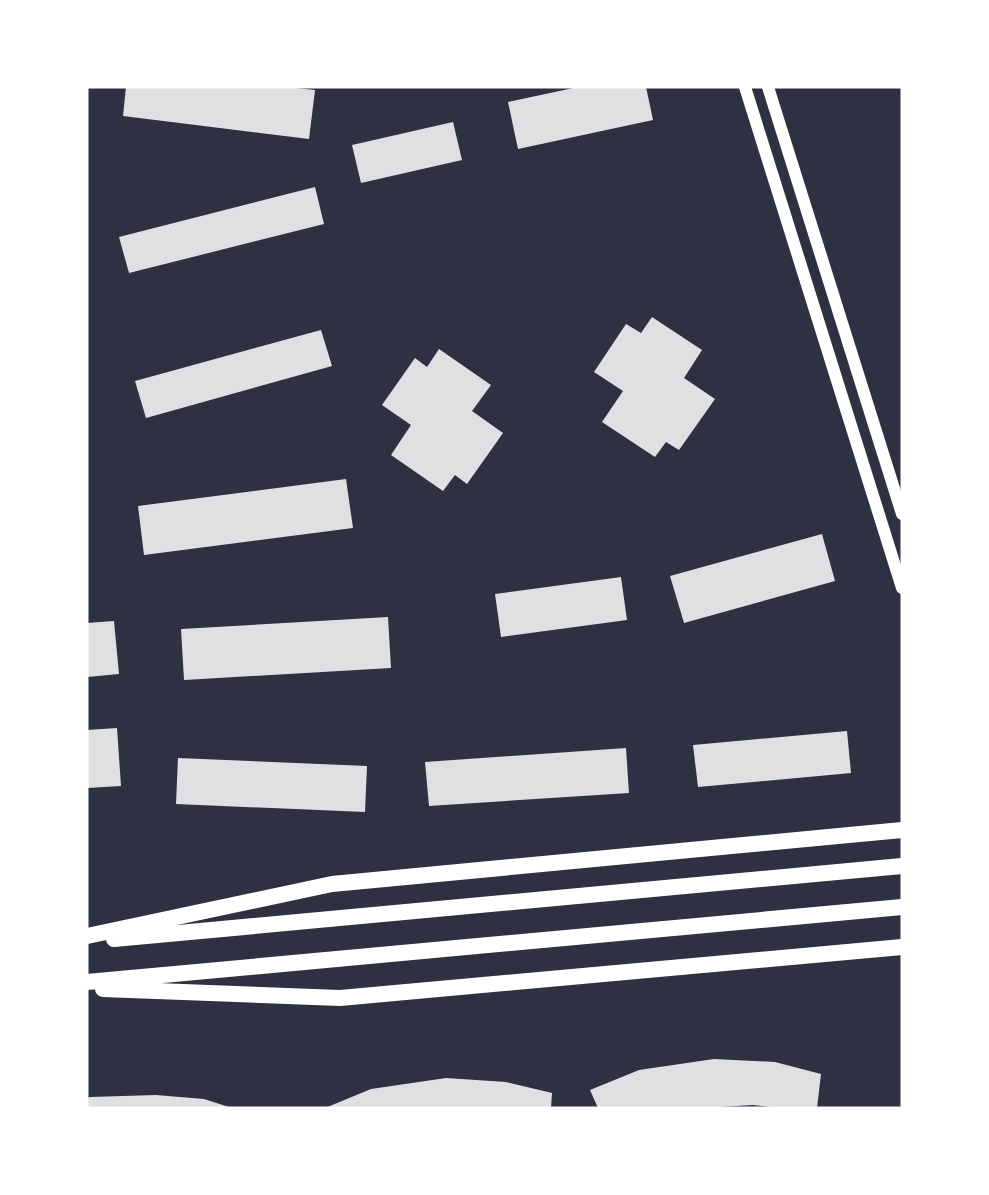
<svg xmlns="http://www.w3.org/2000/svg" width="989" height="1195" font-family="'PT Sans',sans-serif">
<rect width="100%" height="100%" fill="#2d3142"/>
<!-- building -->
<path fill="#e0e0e3" d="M126,87H286L315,90L309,139L123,116Z
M578,87H646L653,120L518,149L508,102Z
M453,122L462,160L361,183L352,145Z
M315,187L324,224L129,273L119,237Z
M652,317L702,350L684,378L715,399L679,450L666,442L655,457L602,422L623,391L594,372L626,324L641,333Z
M321,330L332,366L146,418L135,381Z
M439,349L491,385L472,411L503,433L467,484L455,475L443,491L391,455L411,425L382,405L415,358L427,367Z
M346,479L353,528L144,555L138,506Z
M822,534L835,581L684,623L670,576Z
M621,577L627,620L501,637L495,594Z
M388,617L391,668L184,680L181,629Z
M114,621L119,674L87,677V623Z
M117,728L121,786L87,788V730Z
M847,731L851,773L698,787L693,745Z
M626,748L629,793L429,806L425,762Z
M178,758L367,766L365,812L176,804Z
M714,1059L775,1062L821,1074L817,1108H778L753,1105L703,1108H598L590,1090L639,1070Z
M446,1078L506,1082L552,1093L551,1108H325L371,1089Z
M156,1095L204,1099L232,1108H87V1098L90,1097Z"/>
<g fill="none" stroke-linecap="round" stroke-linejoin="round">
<!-- secondary -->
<path stroke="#fff" stroke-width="12" d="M745,87L902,588
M768,87L902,514"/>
<!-- trunk -->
<path stroke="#fff" stroke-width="16" d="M87,936L332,884L902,830
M114,939L902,866
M87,982L902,907
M103,989L340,998L902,947"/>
</g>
<!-- border -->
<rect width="989" height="1195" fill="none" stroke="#ffffff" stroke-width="177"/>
</svg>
